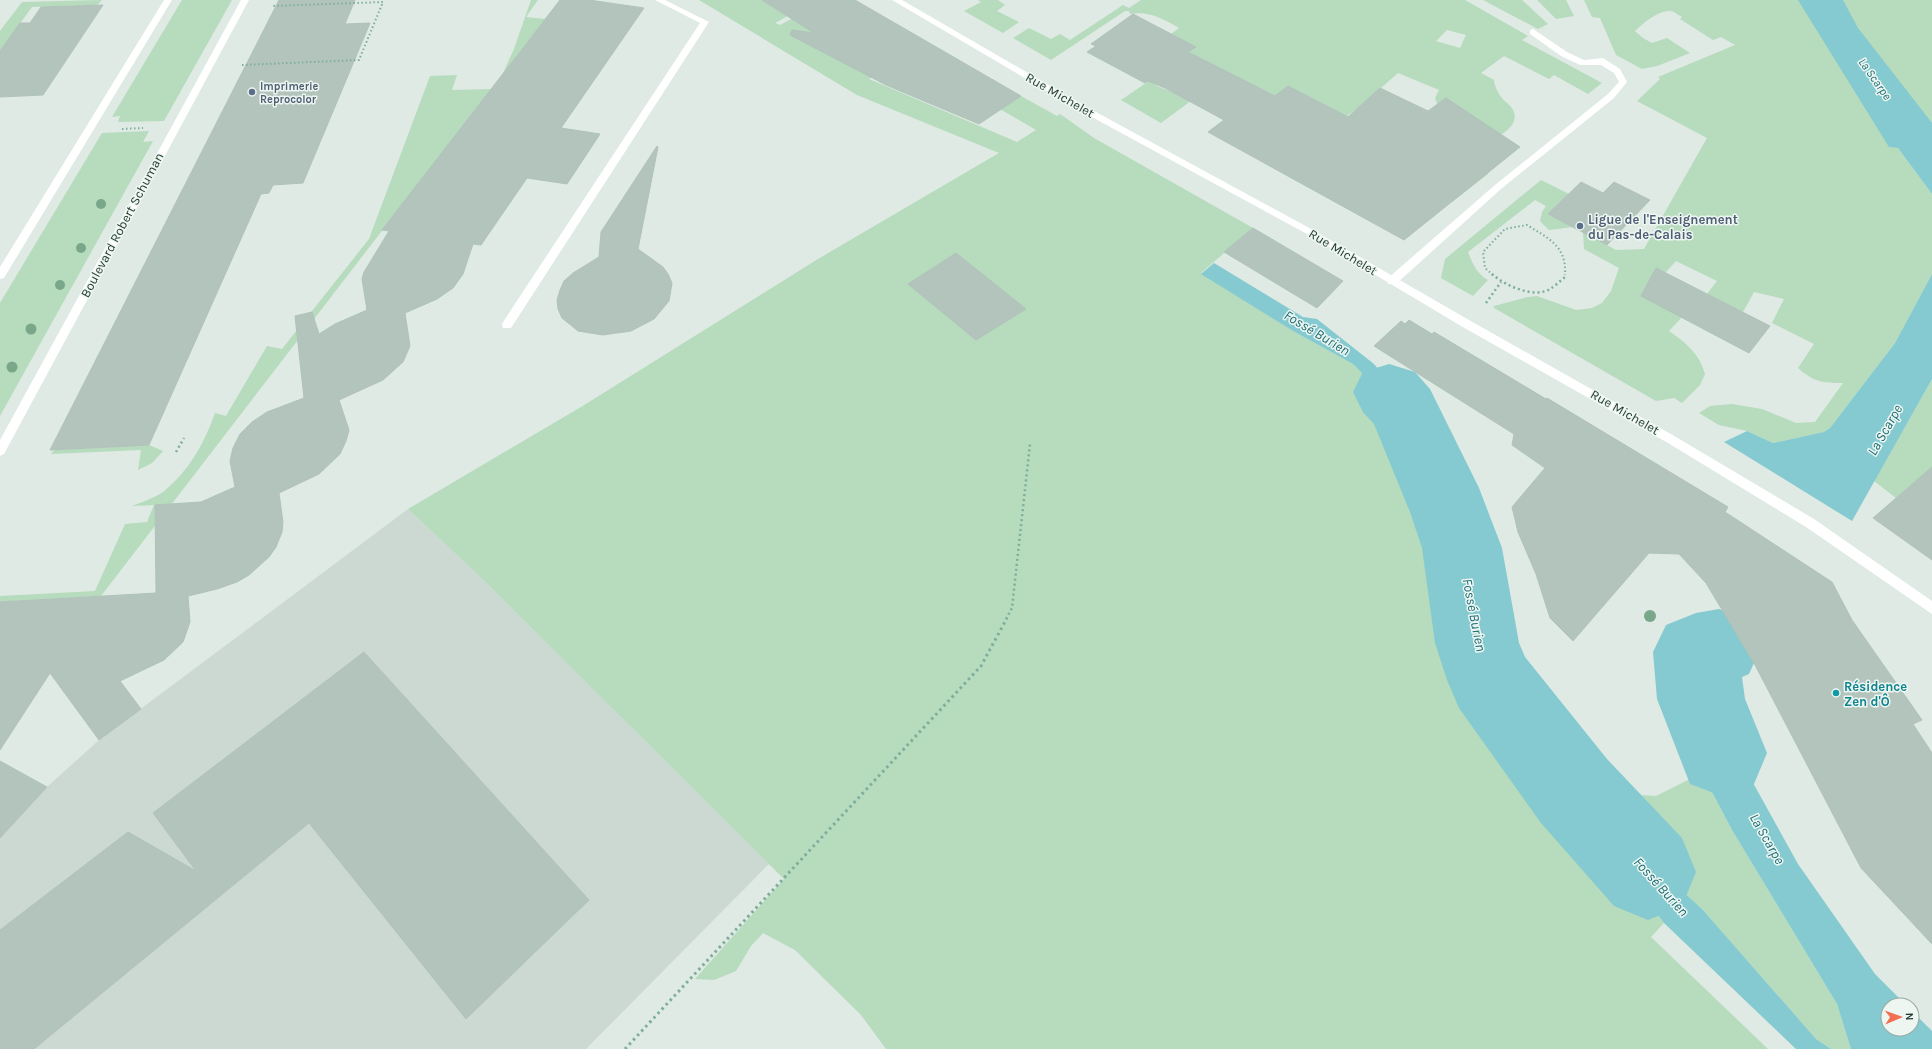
<svg xmlns="http://www.w3.org/2000/svg" width="1932" height="1049" font-family="Karla,sans-serif">
<rect width="100%" height="100%" fill="#deeae3"/>
<!-- built -->
<path fill="#ccd9d2" d="M408,509L476,573L769,864L586,1049H0V838L47,787L99,740Z"/>
<!-- green -->
<path fill="#b6dbbd" fill-rule="evenodd" d="M102,0L97,5L32,7L0,51V31L22,2Z
M182,0H232L164,121L118,122L120,116L112,117Z
M531,0H538L526,17L545,19L503,73L514,49Z
M699,0H762L795,12L775,23L780,25L793,18L884,69L869,79L1017,142L1036,130L981,98L1011,103L1021,96L1057,116L1060,114L1094,138L1253,228L1201,273L1293,331L1353,364L1395,407L1438,507L1458,598L1495,722L1553,795L1611,853L1664,923L1651,937L1768,1049H886L861,1015L795,950L763,933L751,946L736,971L714,980L695,979L784,879L476,573L408,509L581,407L818,259L999,153L857,95Z
M978,0H998L1005,5L997,11L1019,22L1003,33L964,11L981,2Z
M1141,0H1465L1528,36L1522,40L1602,83L1588,94L1554,75L1549,79L1504,56L1481,73L1494,80C1495,89 1500,97 1507,103C1509,105 1512,107 1513,110C1525,134 1471,147 1456,153L1488,174L1452,202L1412,178L1438,106L1435,98L1439,90L1398,73L1358,108L1332,127L1333,109L1288,86L1274,97L1187,53L1196,47L1171,34L1179,28C1163,19 1150,11 1130,14L1129,11H1125L1051,60L1013,38L1029,28L1051,39L1060,34L1070,40L1123,5L1129,8ZM1447,30L1466,35L1460,48L1436,41Z
M1483,0H1522L1548,24L1538,29Z
M1537,0H1566L1574,16L1556,19Z
M1584,0H1932V156L1924,146L1893,147L1898,148L1932,194V274L1895,343L1830,428L1825,432L1773,443L1747,431L1719,425L1699,413L1710,406L1732,404L1762,409L1796,423L1815,422L1843,383C1822,383 1814,382 1798,368L1814,344L1772,323L1784,299L1754,292L1743,312L1707,294L1717,281L1676,261L1665,273L1685,283L1664,308L1682,317L1669,331C1686,343 1699,353 1705,374L1700,385L1682,403L1674,398L1656,401L1494,308V306L1528,297L1537,296L1576,310L1592,308L1602,303L1611,291L1619,268L1584,249L1583,232L1616,250L1644,249L1707,138L1637,101L1660,79L1658,77L1735,45L1721,37L1713,40L1680,19L1682,17C1678,15 1673,10 1668,11C1656,12 1643,23 1635,31L1643,38L1652,43L1667,38L1690,53L1657,66L1642,69L1616,55L1600,18L1592,17Z
M457,75L452,90L491,89L101,596L0,602V596L95,591L125,524L147,522L154,505L132,506C142,502 154,498 163,492C189,471 204,444 215,413L226,416L267,346L282,349L369,239L430,76Z
M1152,79L1157,86L1192,100L1161,123L1121,100Z
M149,131L143,142L153,141L0,416V303L102,133Z
M1541,180L1569,194L1548,214L1573,227L1549,230L1540,221L1542,212L1546,206L1535,200L1468,252C1472,263 1477,274 1488,280L1473,296L1441,278L1445,259Z
M1932,379V486L1919,478L1896,498L1874,481Z
M149,445L163,451L152,463L138,470L141,450L51,454L54,450Z
M1702,773L1732,830L1837,1004L1851,1049H1831L1816,1039L1703,910L1574,791L1656,796Z"/>
<!-- water -->
<path fill="#84cad0" d="M1798,0H1843L1858,28L1932,123V194L1898,148L1889,147Z
M1214,263L1303,317L1317,319L1374,364L1410,408L1462,548L1477,643L1490,680L1574,791L1703,910L1816,1039L1831,1049H1796L1664,923L1611,853L1553,795L1495,722L1469,652L1438,507L1395,407L1353,364L1293,331L1201,274Z
M1932,274V379L1852,521L1724,442L1747,431L1773,443L1824,432L1830,428L1895,343Z
M1671,635H1694L1723,699L1727,736L1798,864L1875,974L1906,1005H1888V1029H1912V1011L1932,1031V1049H1851L1837,1004L1732,830L1702,773L1670,687L1666,657Z"/>
<g fill="none" stroke-linecap="round" stroke-linejoin="round">
<!-- river -->
<path fill="#84cad0" fill-rule="evenodd" d="M1389,364L1415,372L1430,389L1479,488L1502,548L1519,643L1525,657L1607,759L1682,838L1696,872L1682,906L1648,920L1614,906L1541,823L1459,708L1447,680L1435,643L1422,548L1410,512L1374,424L1363,412L1353,392L1363,372Z
M1719,609L1749,620L1761,647L1749,674L1742,677L1745,699L1767,753L1754,784L1722,796L1690,784L1657,699L1653,652L1666,625L1696,613Z"/>
</g>
<!-- building -->
<path fill="#b3c4bc" stroke="#b0c3ba" d="M279,0H355L345,24L370,23L303,183L273,185L269,193L261,194L149,445L50,450Z
M560,0H589L644,8L561,128L600,134L567,184L527,178L481,245L473,244L463,274L453,288L437,299L405,313L410,346L403,362L383,380L339,400L349,430L346,441L340,454L319,474L279,493L283,522L282,532L276,547L269,557L249,575L237,582L217,589L188,596L190,622L183,642L164,660L120,681L141,709L99,740L50,673L0,750V602L156,593L155,505L201,502L235,487L230,461L233,448L240,434L252,422L267,412L304,398L295,316L312,312L319,334L335,324L367,310L362,279L364,272L389,231L382,230Z
M762,0H855L1021,96L979,124L886,85L790,35L792,30L814,33Z
M103,5L43,95L0,97V51L20,23H30L41,7Z
M1133,14L1196,47L1188,52L1275,96L1288,86L1348,117L1380,88L1428,111L1446,98L1520,147L1404,240L1208,132L1224,120L1165,88L1148,81L1145,83L1087,52L1096,46L1091,44Z
M657,146L658,147L638,249L663,267L668,274L672,283L669,301L654,319L631,331L603,335L578,331L562,318L558,309L557,300L560,290L564,281L573,273L599,257L601,232Z
M1581,182L1603,193L1614,182L1650,200L1607,245L1548,214Z
M1253,228L1343,281L1317,308L1224,252Z
M956,253L1026,309L976,340L908,284Z
M1656,268L1770,326L1749,353L1641,296Z
M1409,320L1432,334L1434,332L1546,399L1547,398L1728,507L1725,512L1832,582L1852,620L1922,720L1913,724L1932,753V944L1861,868L1755,665L1706,583L1679,554L1649,553L1573,641L1550,618L1536,574L1518,532L1512,507L1545,468L1512,445L1514,434L1374,346L1401,321L1405,324Z
M1932,467V560L1873,518Z
M364,652L589,900L466,1019L309,823L34,1049H0V930L128,832L196,871L153,813Z
M0,761L47,787L0,838Z"/>
<g fill="none" stroke-linecap="round" stroke-linejoin="round">
<!-- path-far2 -->
<path stroke="#7eae9b" stroke-width="2" stroke-dasharray="1.5 2.5" stroke-linecap="butt" d="M242,65L359,60L383,2L271,6
M122,129L143,128
M1493,275L1485,268L1483,252L1505,229L1527,225C1548,238 1567,246 1565,275"/>
<!-- path-far1 -->
<path stroke="#7eae9b" stroke-width="2.5" stroke-dasharray="2 3" stroke-linecap="butt" d="M1492,274C1504,285 1534,299 1550,289C1555,286 1560,281 1565,277V274
M1486,303L1501,282
M176,452L184,438
M1006,619L1012,608L1030,444"/>
<!-- path -->
<path stroke="#7eae9b" stroke-width="3" stroke-dasharray="2.5 3.5" stroke-linecap="butt" d="M625,1049L981,666L1007,618"/>
<!-- service -->
<path fill="#fff" fill-rule="evenodd" d="M655,0H665L709,22L511,328H503L502,325L503,322L700,23Z
M1533,29L1567,52L1584,60L1603,58L1620,69L1627,82L1614,98L1501,189L1396,284H1388L1387,281L1388,278L1495,185L1608,94L1619,82L1614,73L1601,65H1580L1561,56L1530,34V30Z"/>
<!-- secondary -->
<path fill="#fff" fill-rule="evenodd" d="M164,0H172L4,278L0,279V267Z
M241,0H249L4,454L0,456V440Z
M892,0H902L1085,106L1313,230L1469,320L1676,437L1814,519L1932,601V614L1806,527L1668,443L1461,326L1307,234L1079,110Z"/>
</g>
<!-- trees -->
<g fill="#7aa789">
<circle cx="101" cy="204" r="5"/>
<circle cx="81" cy="248" r="5"/>
<circle cx="60" cy="285" r="5"/>
<circle cx="31" cy="329" r="5.5"/>
<circle cx="12" cy="367" r="5.5"/>
<circle cx="1650" cy="616" r="6"/>
</g>
<!-- markers -->
<g fill="#5c6f8a" stroke="#eef6f1" stroke-width="1.5">
<circle cx="252" cy="92" r="4"/>
<circle cx="1580" cy="226" r="4"/>
</g>
<circle fill="#0f9aa8" stroke="#eef6f1" stroke-width="1.5" cx="1836" cy="693" r="4"/>
<g text-anchor="middle" dominant-baseline="central" stroke-width="3" stroke-linejoin="round" paint-order="stroke">
<!-- far-service labels -->
<g font-size="11" font-weight="bold" fill="#4e5e75" stroke="#eef6f1" text-anchor="start">
<text x="260" y="86">Imprimerie<tspan x="260" dy="13">Reprocolor</tspan></text>
</g>
<!-- far-water labels -->
<g font-size="12" font-style="italic" fill="#1a6c75" stroke="#eef6f1">
<text transform="translate(1875 79) rotate(55)">La Scarpe</text>
</g>
<!-- street labels -->
<g font-size="13" fill="#1f3930" stroke="#eef6f1">
<text transform="translate(1060 95) rotate(30)">Rue Michelet</text>
<text transform="translate(122 225) rotate(-62)">Boulevard Robert Schuman</text>
<text transform="translate(1343 252) rotate(31)">Rue Michelet</text>
<text transform="translate(1625 412) rotate(30)">Rue Michelet</text>
</g>
<!-- service labels -->
<g font-size="13" font-weight="bold" fill="#4e5e75" stroke="#eef6f1" text-anchor="start">
<text x="1588" y="219">Ligue de l'Enseignement<tspan x="1588" dy="15">du Pas-de-Calais</tspan></text>
</g>
<!-- culture labels -->
<g font-size="13" font-weight="bold" fill="#0d838f" stroke="#eef6f1" text-anchor="start">
<text x="1844" y="686">Résidence<tspan x="1844" dy="15">Zen d'Ô</tspan></text>
</g>
<!-- water labels -->
<g font-size="14" font-style="italic" fill="#1a6c75" stroke="#eef6f1">
<text transform="translate(1317 333) rotate(31)">Fossé Burien</text>
<text transform="translate(1885 430) rotate(-60)">La Scarpe</text>
<text transform="translate(1474 615) rotate(79)">Fossé Burien</text>
<text transform="translate(1767 839) rotate(60)">La Scarpe</text>
<text transform="translate(1661 887) rotate(48)">Fossé Burien</text>
</g>
</g>
<!-- north arrow -->
<g transform="translate(1900 1017) rotate(88)"><circle r="19" fill="#eef6f1" stroke="#9baaa4"/>
<path d="M0-3L7 15L0 10L-7 15Z" fill="#f36f52"/>
<text y="-6" font-size="11" font-weight="bold" text-anchor="middle" fill="#1f3930">N</text>
</g>
</svg>
